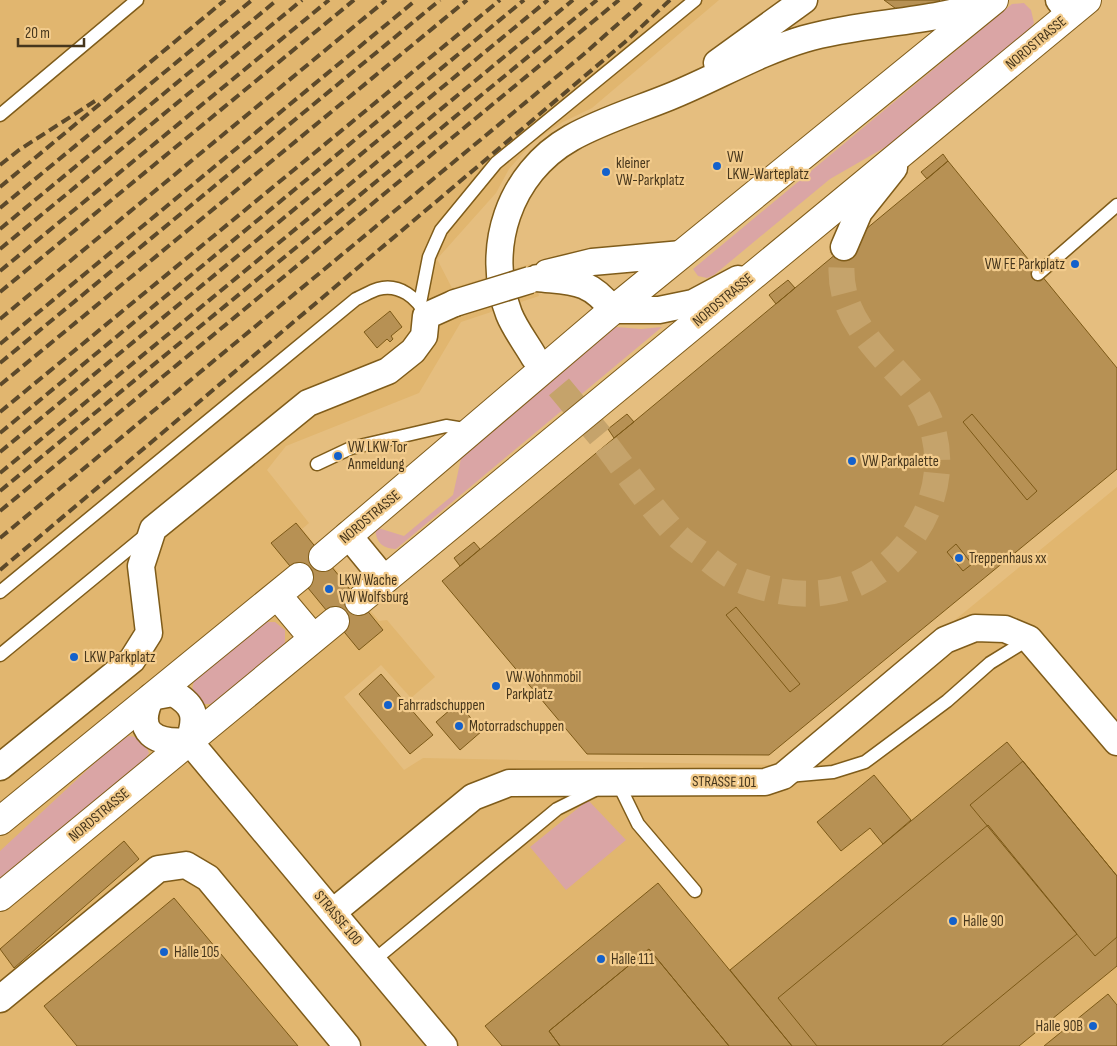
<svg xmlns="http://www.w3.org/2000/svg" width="1117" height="1046" font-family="'Sofia Sans Condensed',sans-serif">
<rect width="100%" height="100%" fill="#e5be7f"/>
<!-- built -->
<path fill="#e1b66f" d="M0,0H719L592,108L563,122L532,143L509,169L496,193L437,259L452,288L530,264L539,296L461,322L419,393L286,446L267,470L309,523L302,529L379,621L387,620L435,677L411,698L381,665L344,697L404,770L423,758L778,765L1117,487V1046H0Z"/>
<!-- green -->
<path fill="#daa5a5" d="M1024,3L1031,10L1034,23L1027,33L896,141L830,179L714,275L707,278L698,276L693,269L1012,4Z
M616,327L641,329L662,327L396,549C381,548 376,542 375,527L404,536L453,495L462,454Z
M265,622H275L285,630V645L215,704H201L192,691L194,679Z
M128,736C141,737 145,741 149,753L144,761L0,879V851L100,758Z
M588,800L626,840L566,890L530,847Z"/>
<!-- building -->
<path fill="#b79154" stroke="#7c5917" d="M884,0H940L936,6L899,11Z
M943,154L948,161L927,179L921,172Z
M948,161L1117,368V469L769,755L587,754L442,581Z
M788,280L795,288L776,304L769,295Z
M390,311L402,327L391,336L393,339L390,342L387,339L377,348L364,332Z
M627,414L634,422L614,438L608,429Z
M972,414L1037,491L1027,500L963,422Z
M296,523L383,630L359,650L271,543Z
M474,542L480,549L460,566L454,558Z
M956,544L972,564L963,571L947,552Z
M736,607L800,684L790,692L726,615Z
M381,674L433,735L410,754L359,694Z
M458,703L482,731L460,750L436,722Z
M1007,742L1117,876V966L1019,1046H792L730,970Z
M1023,761L1117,876V937L1095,956L970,805Z
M874,775L911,820L883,844L870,828L841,851L817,822Z
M988,825L1077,934L941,1046H817L778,998Z
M124,841L139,859L14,968L0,949Z
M658,883L792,1046H729L649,949L549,1031L560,1046H502L485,1026Z
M174,898L298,1046H77L44,1006Z
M649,949L729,1046H560L549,1031Z
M1108,994L1117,1005V1046H1044Z"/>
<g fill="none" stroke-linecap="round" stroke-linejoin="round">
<!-- minor-tunnel -->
<path stroke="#c5a36b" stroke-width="26" stroke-dasharray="26 13" stroke-linecap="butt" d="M534,357L600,436
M606,445C628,474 649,505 674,532C682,541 693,548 703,555C718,567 729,577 748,583C796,599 845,600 887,565C934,524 954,459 921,402C913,389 902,378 892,367C859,331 833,299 844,247"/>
<defs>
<path id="service" d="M0,115L137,0
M1038,274L1117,205
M420,303L429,257L441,230L496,163L695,0
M317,464L351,448L446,426L470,430
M0,592L356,299C363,296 371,291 378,289C399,283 418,298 426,316
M0,655L147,534
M788,776L833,772L865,762L947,701L990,663L1029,639
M617,781L638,824L695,891
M373,961L557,809L597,789"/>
<path id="minor" d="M1059,0L1070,14
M717,63L804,0
M844,247L859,212L894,168
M547,273L592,262L682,254
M537,278C573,282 589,279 613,310H659L693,303L738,279
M534,357C526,343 515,329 509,314C484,249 509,173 571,138C601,121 637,110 669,97C714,79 757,53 804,39C849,26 896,24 941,15C957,12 973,8 989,4
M348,535L385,580
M173,693C196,706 197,717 189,741C155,744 134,733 151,697Z
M189,741L444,1046
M0,767L132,660L149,633L141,566L153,529L308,403L388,371L413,351L424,336L426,316L455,303
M333,912L473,797L509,783L765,782L783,776L945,640L975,628L1005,629L1029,639L1117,742
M0,999L158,869L186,865L208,878L347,1046"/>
<path id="tertiary" d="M323,557L613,310L994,0
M277,595L313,638
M359,601L1087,0
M0,821L299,577
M0,897L335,621"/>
</defs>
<!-- service casing -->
<use href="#service" stroke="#7f5c1a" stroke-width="15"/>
<!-- minor casing -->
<use href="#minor" stroke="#7f5c1a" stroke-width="29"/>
<!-- tertiary casing -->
<use href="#tertiary" stroke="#7f5c1a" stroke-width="30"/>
<!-- service -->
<use href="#service" stroke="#fff" stroke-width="12"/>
<!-- minor -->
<use href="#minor" stroke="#fff" stroke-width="26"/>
<!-- tertiary -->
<use href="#tertiary" stroke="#fff" stroke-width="28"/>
<!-- rail -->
<path stroke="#5c492a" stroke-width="4" stroke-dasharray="10 5" stroke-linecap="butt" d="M0,165L19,150L95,101
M0,187L225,0
M0,208L252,0
M0,229L277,0
M0,249L302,0
M0,271L329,0
M0,292L354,0
M0,319L386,0
M0,344L416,0
M0,363L440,0
M0,385L467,0
M0,412L500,0
M0,433L524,0
M0,452L548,0
M0,473L573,0
M0,491L597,0
M0,511L619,0
M0,538L584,54L645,0
M0,570L625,42L670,0"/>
<defs>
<path id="minor-bridge" d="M455,303L530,280"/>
</defs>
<!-- minor-bridge casing -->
<use href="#minor-bridge" stroke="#7f5c1a" stroke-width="29" stroke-linecap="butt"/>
<!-- minor-bridge -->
<use href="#minor-bridge" stroke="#fff" stroke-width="26"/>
</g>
<!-- markers -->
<g fill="#1461cb" stroke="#f2cb8c" stroke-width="2">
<circle cx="717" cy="166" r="5"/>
<circle cx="606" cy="172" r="5"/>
<circle cx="1075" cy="264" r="5"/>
<circle cx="338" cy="456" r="5"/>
<circle cx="852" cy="461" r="5"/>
<circle cx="959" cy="558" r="5"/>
<circle cx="329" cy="589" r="5"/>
<circle cx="74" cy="657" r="5"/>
<circle cx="496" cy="686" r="5"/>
<circle cx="388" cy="705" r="5"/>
<circle cx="459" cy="726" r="5"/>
<circle cx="953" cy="921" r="5"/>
<circle cx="164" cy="952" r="5"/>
<circle cx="601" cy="959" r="5"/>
<circle cx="1093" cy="1026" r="5"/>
</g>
<g text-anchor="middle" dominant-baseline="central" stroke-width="4.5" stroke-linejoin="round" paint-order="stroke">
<!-- street labels -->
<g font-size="15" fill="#46361c" stroke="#f2cb8c">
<text transform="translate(1036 43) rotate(-40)">NORDSTRASSE</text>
<text transform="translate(723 300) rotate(-40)">NORDSTRASSE</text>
<text transform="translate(370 517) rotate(-40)">NORDSTRASSE</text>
<text transform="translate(724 782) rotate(1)">STRASSE 101</text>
<text transform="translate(99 815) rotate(-40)">NORDSTRASSE</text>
<text transform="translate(338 918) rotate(50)">STRASSE 100</text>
</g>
<!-- poi labels -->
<g font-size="15" fill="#46361c" stroke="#f2cb8c" text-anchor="start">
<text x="727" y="157">VW<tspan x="727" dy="17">LKW-Warteplatz</tspan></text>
<text x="616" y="163">kleiner<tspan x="616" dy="17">VW-Parkplatz</tspan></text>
<text x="1065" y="264" text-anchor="end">VW FE Parkplatz</text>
<text x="348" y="447">VW LKW Tor<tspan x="348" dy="17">Anmeldung</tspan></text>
<text x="862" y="461">VW Parkpalette</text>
<text x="969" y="558">Treppenhaus xx</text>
<text x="339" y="580">LKW Wache<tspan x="339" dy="17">VW Wolfsburg</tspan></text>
<text x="84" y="657">LKW Parkplatz</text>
<text x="506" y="677">VW Wohnmobil<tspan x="506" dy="17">Parkplatz</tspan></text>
<text x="398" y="705">Fahrradschuppen</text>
<text x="469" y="726">Motorradschuppen</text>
<text x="963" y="921">Halle 90</text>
<text x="174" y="952">Halle 105</text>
<text x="611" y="959">Halle 111</text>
<text x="1083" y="1026" text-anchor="end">Halle 90B</text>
</g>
</g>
<!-- scale -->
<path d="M18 38v8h66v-8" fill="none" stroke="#46361c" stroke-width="2.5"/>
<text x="25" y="38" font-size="15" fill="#46361c" stroke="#f2cb8c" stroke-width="4" paint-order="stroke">20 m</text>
</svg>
